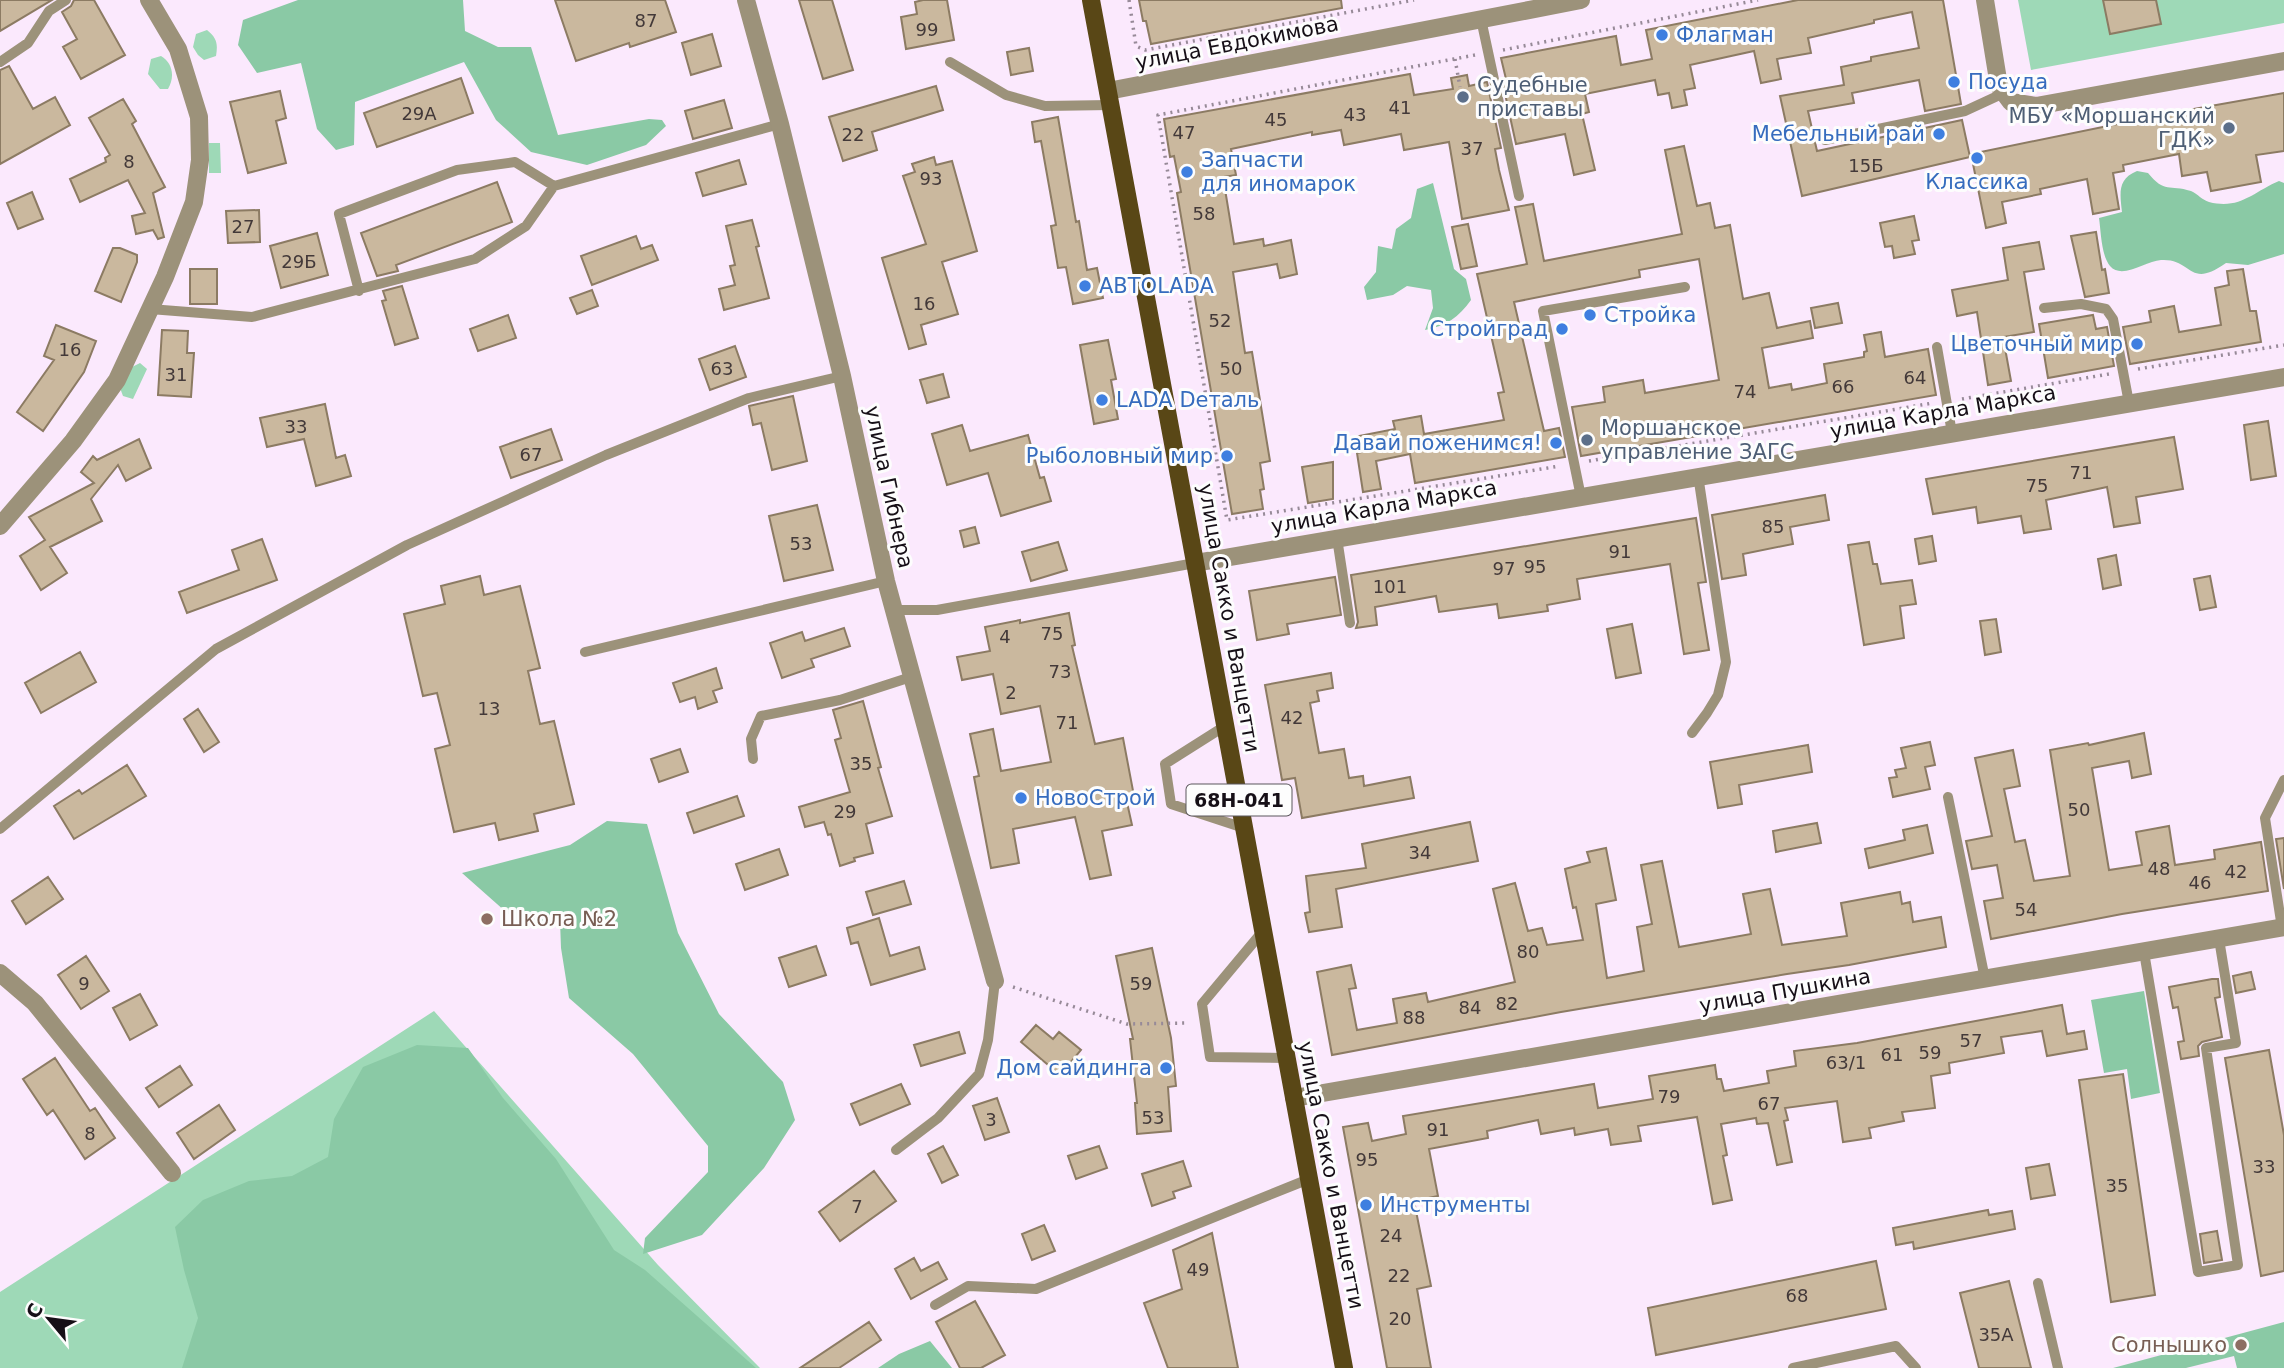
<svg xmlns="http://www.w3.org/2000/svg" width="2284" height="1368" font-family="'DejaVu Sans',sans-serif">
<rect width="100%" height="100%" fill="#fbe9fd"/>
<!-- green -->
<path fill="#9ed9b7" d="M2018,0H2284V23L2031,70Z
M207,30C217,38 218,44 216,56L204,60L198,55L193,47L196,34Z
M161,56C173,63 175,77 168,89H160L148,74L151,59Z
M209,143H220L221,173H209Z
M140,363L147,369L133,399L123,396L120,388L130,368Z
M434,1011L658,1265L760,1368H0V1292Z"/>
<!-- forest -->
<path fill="#8ac9a5" d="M298,0H463L465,31L498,47H531L558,135L649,119L662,120L666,126L646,145L587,165L531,152L496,120L464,62L355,102L354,145L336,150L317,129L301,63L257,73L238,45L243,20Z
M2137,171L2148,173C2165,194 2169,184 2191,191C2198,194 2202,200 2209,202C2240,210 2253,192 2279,181L2284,183V254L2248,265L2226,263C2188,290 2193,258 2161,260C2146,261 2122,280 2110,266C2101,255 2101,231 2099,218L2122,212C2120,194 2117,179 2137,171Z
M1433,183L1454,269L1466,279L1471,300C1459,317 1446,326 1425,330L1433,308L1431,290L1407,286L1393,295L1367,300L1364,287L1376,272L1378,246L1392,249L1396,229L1411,218L1417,189Z
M607,821L647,824L678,933L719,1014L783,1082L795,1120L764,1168L702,1235L643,1254L645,1238L708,1172V1146L633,1054L569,998L561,948L560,921L515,920L462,873L570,845Z
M2144,991L2160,1093L2131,1099L2127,1069L2104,1073L2091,1000Z
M417,1045L468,1048L503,1098L556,1159L614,1250L645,1270L756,1368H182L198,1318L184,1270L175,1227L203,1200L249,1181L292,1176L328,1157L334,1119L363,1067Z
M2284,1322V1368H2237L2234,1356L2186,1368H2113Z
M930,1341L952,1368H878L899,1354Z"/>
<!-- building -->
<path fill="#cab89e" stroke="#8c7b63" stroke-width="2" d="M0,0H52L0,31Z
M74,0H94L125,55L81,79L63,47L77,39L62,12L71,6Z
M555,0H665L676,32L630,47L629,43L576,61Z
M799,0H832L853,70L823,79Z
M923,0H947L954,40L906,49L901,17L917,14L915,2Z
M1139,0H1341L1342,8L1151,44L1146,21H1143Z
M1798,0H1943L1961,104L1925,111L1919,80L1852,93L1854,103L1808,111L1817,151L1962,120L1970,157L1802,196L1780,96L1844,85L1841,67L1871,61V57L1919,48L1912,12L1874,20V23L1808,38L1811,53L1777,59L1781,79L1761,83L1754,51L1690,65L1695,88L1684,90L1687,105L1672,108L1669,93L1658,95L1655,80L1585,94L1589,112L1582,114L1595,170L1574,175L1565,134L1516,144L1502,80L1506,79L1501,58L1616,36L1621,65L1652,59L1646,30Z
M2103,0H2156L2161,24L2110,34Z
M712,34L721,66L691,75L682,43Z
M1029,48L1033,71L1011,75L1007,52Z
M9,66L33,109L55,97L70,125L0,164V70Z
M1410,74L1414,95L1453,89L1451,78L1467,75L1469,86L1487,82L1501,148L1495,149L1499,170L1509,210L1462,219L1449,142L1404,150L1401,134L1344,145L1341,130L1312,135V132L1231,149L1236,175L1223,177L1234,244L1263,239L1264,246L1291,240L1297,274L1280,278L1277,264L1233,272L1245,353L1252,352L1270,461L1260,463L1264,489L1260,490L1263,509L1232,514L1177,193L1181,192L1174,156L1170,157L1164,119Z
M461,78L473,113L377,147L364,113Z
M936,86L943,110L872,132L877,150L843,161L829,117Z
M280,91L286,118L276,121L286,163L248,173L230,102Z
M2284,93V151L2256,155L2261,182L2211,191L2207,172L2182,176L2179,154L2123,165L2124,171L2113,173L2119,209L2093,214L2087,179L2040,189L2041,194L2002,202L2006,223L1986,228L1971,154L2171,113Z
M123,99L136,121L132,124L165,187L153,193L164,237L158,239L153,230L136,234L132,216L145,213L128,180L80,202L70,179L106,162L105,158L110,155L89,118Z
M724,100L732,128L693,139L685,111Z
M1058,117L1076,222L1079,221L1087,270L1097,268L1103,298L1073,304L1066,267L1058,268L1051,226L1056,225L1041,141L1035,142L1032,122Z
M1684,146L1697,206L1710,203L1715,228L1730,225L1743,299L1769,293L1777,328L1810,321L1813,338L1762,348L1769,388L1791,384L1792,390L1827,383L1824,364L1864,357V352L1867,351L1864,335L1881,332L1885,357L1928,349L1936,395L1581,456L1572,407L1605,402L1603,387L1643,380L1645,393L1719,380L1699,259L1639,270L1640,277L1514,302L1544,431L1559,428L1565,457L1415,483L1410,454L1376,461L1381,489L1363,492L1357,453L1362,452L1359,436L1395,429L1393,421L1421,416L1424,434L1504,420L1498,393L1504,392L1477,274L1527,264L1515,207L1533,204L1544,261L1682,234L1665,150Z
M934,157L936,165L952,161L977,251L942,262L958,314L921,325L926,344L909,349L882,258L926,244L903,176L915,172L912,164Z
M739,160L746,184L703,196L696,173Z
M497,182L512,222L396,265L398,271L377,276L361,233Z
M32,192L43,219L18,229L7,203Z
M259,210L260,242L228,243L226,211Z
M1914,216L1919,240L1912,241L1915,254L1894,258L1892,246L1885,247L1880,223Z
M752,220L759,246L756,247L769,298L724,310L719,289L735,285L730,266L735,265L726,226Z
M1468,224L1477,266L1461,269L1452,227Z
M2096,232L2102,270L2105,269L2109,293L2085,297L2071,236Z
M317,233L328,275L281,288L270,246Z
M636,236L641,249L652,245L658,260L592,285L581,256Z
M2039,242L2044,269L2024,272L2034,332L2003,337L2011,381L1988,385L1977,312L1957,316L1952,290L2008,280L2003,248Z
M113,248H120L137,255V262L121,302L95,291Z
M190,269H217V304H190Z
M2243,269L2250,311H2256L2261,342L2130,364L2123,327L2151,322L2149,311L2174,306L2179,332L2221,325L2215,288L2229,285L2227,271Z
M402,286L418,338L395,345L382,301L386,300L383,291Z
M592,290L598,306L577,314L570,298Z
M1838,303L1842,323L1815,328L1811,308Z
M508,315L516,338L478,351L470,329Z
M2093,315L2096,329L2107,327L2114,366L2048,378L2039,324Z
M56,325L96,341L84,372L43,431L17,412L54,360L44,356Z
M162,330L188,331L187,353H194L191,397L158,395Z
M1108,340L1116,379L1111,380L1118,419L1094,424L1080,345Z
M735,346L746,377L710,390L699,359Z
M943,374L949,397L927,403L920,380Z
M793,396L807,461L772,470L761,423L753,425L749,406Z
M325,404L336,458L345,455L351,476L316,486L304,439L267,447L260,418Z
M2268,421L2276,476L2251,480L2244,425Z
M962,425L970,451L1028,435L1040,478L1044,477L1051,501L1001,516L988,473L947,485L932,434Z
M551,429L562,460L511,478L500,447Z
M2174,437L2183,489L2136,497L2140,523L2114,527L2107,487L2046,500L2051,529L2024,533L2021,516L1978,523L1976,507L1933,514L1926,479Z
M139,439L151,468L126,481L118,465L91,499L102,521L50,547L67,573L41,590L20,556L45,540L29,517L94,483L81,472L93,456L97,460Z
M1333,462V499L1308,503L1302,467Z
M1825,495L1829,520L1790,527L1793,544L1743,554L1746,575L1722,579L1712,515Z
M817,505L833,570L784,581L769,516Z
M1696,518L1706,582L1698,583L1709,650L1684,654L1670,564L1577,579L1580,599L1547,605L1548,611L1499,618L1497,604L1439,612L1436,596L1375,607L1377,625L1356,628L1358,622L1351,575Z
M975,527L979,543L964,547L960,531Z
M1932,536L1936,561L1919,564L1915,539Z
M262,539L277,580L187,613L179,592L239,570L232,550Z
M1058,542L1067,570L1031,581L1022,552Z
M1869,542L1873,564H1877L1881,584L1912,580L1916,604L1900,606L1904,638L1864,645L1848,545Z
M2116,555L2121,585L2103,589L2098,559Z
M480,576L484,595L520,586L540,668L528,671L540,724L554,721L574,804L534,814L538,831L499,840L495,823L454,832L435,749L450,745L437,693L423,696L404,614L445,604L441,586Z
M2210,576L2216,607L2200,610L2194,579Z
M1335,577L1341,615L1287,624L1289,634L1257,640L1249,591Z
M1069,613L1075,645L1072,646L1095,744L1123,738L1134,796L1126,798L1132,825L1102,831L1111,875L1090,879L1075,817L1013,829L1019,863L991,868L974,777L979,776L970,734L993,729L1001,771L1051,762L1040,706L1001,714L993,674L962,680L957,657L990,651L985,627L1020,620V623Z
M1996,619L2001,652L1985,655L1980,621Z
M1632,624L1641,673L1616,678L1607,629Z
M844,628L850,646L811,659L814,667L782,678L770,643L802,632L805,641Z
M80,652L96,682L41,713L25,683Z
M716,668L722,688L713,691L717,702L698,709L695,697L680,702L673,683Z
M1331,673L1333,688L1317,691L1319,701L1310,703L1319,753L1344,749L1349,778L1363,776L1364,786L1410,777L1414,798L1302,818L1295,778L1282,780L1265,685Z
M863,701L881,767L878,768L892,816L866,824L873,853L854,858L855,861L840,866L831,834L828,835L824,822L805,827L799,807L850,792L835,740L841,738L833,710Z
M198,709L219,742L204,752L184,719Z
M2144,733L2151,774L2132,778L2129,761L2092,768L2109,870L2142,865L2136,832L2169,826L2175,865L2215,859L2214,850L2261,842L2268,891L2122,914L1991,939L1984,901L2003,898L1997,865L1972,869L1966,841L1992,836L1975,758L2013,750L2020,786L2004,789L2015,842L2025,840L2034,881L2070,876L2050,750L2088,743L2089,745Z
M1930,742L1935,765L1925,767L1930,789L1893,797L1889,778L1897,777L1895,770L1906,768L1901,748Z
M1808,745L1812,772L1739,785L1742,804L1718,808L1710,762Z
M680,749L688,772L659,782L651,759Z
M127,765L146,796L74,839L54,806L79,790L82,794Z
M737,796L744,816L694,833L687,813Z
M1470,822L1478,861L1336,889L1342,927L1309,932L1305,913L1310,912L1306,876L1366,868L1362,844Z
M1817,823L1821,843L1776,852L1773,831Z
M1927,825L1933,853L1869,868L1865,849L1905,840L1903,830Z
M2284,838V889L2276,839Z
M1606,848L1616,900L1596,904L1607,978L1644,971L1637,927L1652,924L1641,865L1662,861L1679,947L1751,934L1743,894L1770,889L1782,945L1847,936L1841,903L1900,892L1902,904L1910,902L1913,922L1941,917L1946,947L1849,965L1787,974L1561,1012L1332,1055L1317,972L1351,965L1356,988L1349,989L1357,1030L1397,1023L1393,999L1426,993L1428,1002L1515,982L1493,889L1515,883L1528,931L1542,928L1547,945L1583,940L1576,907L1573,908L1565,869L1590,862L1587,852Z
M779,849L788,875L745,890L736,864Z
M48,877L63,899L26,924L12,901Z
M904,881L911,904L873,915L866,892Z
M879,918L890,956L919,947L925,969L871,985L858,942L851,944L847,928Z
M816,946L826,975L789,987L779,958Z
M1152,948L1171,1038L1176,1086L1168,1087L1171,1131L1137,1134L1135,1103H1137L1130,1039H1133L1116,956Z
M86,956L109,991L81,1009L58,975Z
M2251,972L2255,989L2236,993L2233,976Z
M2212,979H2218L2220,997L2215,998L2222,1037L2202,1042L2198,1046L2199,1056L2181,1059L2178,1042L2184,1041L2178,1007L2173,1008L2169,987Z
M140,994L157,1025L130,1040L113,1008Z
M2062,1005L2067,1034L2084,1031L2087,1049L2047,1056L2042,1031L2001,1037L2004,1053L1949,1063L1950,1073L1931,1076L1935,1108L1902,1112L1904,1121L1869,1128L1871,1138L1843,1142L1837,1101L1785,1108L1788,1120L1784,1121L1792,1162L1777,1165L1768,1123L1757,1124L1756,1118L1721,1124L1727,1155L1723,1156L1732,1200L1713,1204L1697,1117L1638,1126L1641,1141L1611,1145L1608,1129L1575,1135L1574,1128L1541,1134L1538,1120L1487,1131L1488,1138L1429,1149L1438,1196L1414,1201L1431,1286L1417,1289L1431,1368H1387L1343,1127L1368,1123L1372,1141L1406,1134L1403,1116L1594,1084L1598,1108L1653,1099L1649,1076L1715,1065L1717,1079H1721L1724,1091L1769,1083L1767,1071L1796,1066L1794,1051L1857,1043Z
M1036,1025L1053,1039L1059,1032L1081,1050L1060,1075L1021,1042Z
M959,1032L965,1053L921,1066L914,1045Z
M2269,1050L2284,1135V1271L2261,1276L2225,1058Z
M55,1058L90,1111L95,1108L115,1138L85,1159L53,1110L47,1115L23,1079Z
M180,1066L192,1085L159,1107L146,1088Z
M2123,1074L2155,1295L2111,1302L2079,1080Z
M901,1084L910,1104L860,1125L851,1104Z
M997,1098L1009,1132L985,1140L973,1106Z
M219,1105L235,1130L194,1159L177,1133Z
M943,1146L958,1175L942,1183L928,1154Z
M1099,1146L1107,1168L1076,1179L1068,1156Z
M1183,1161L1191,1186L1173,1192L1175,1198L1152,1206L1142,1174Z
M2049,1164L2055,1195L2031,1199L2026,1168Z
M874,1171L896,1201L840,1241L819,1212Z
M1988,1210L1989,1215L2012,1211L2015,1229L1914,1249L1913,1242L1896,1245L1893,1228Z
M1044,1225L1055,1251L1032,1260L1022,1234Z
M2217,1231L2222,1260L2204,1263L2200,1234Z
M1212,1233L1238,1368H1168L1144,1303L1182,1289L1173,1250Z
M914,1258L921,1271L938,1262L947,1279L911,1299L895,1269Z
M1876,1261L1886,1309L1656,1355L1648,1308Z
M2009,1281L2031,1368H1979L1960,1293Z
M975,1301L1005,1355L981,1368H960L936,1322Z
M869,1322L881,1340L839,1368H800Z"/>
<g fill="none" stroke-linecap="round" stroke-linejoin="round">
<!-- path -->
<path stroke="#978a98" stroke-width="3.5" stroke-dasharray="2 5" stroke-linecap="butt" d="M1129,0L1136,46L1145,50L1414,0
M1503,50L1758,0
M1475,55L1158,115L1227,520L1560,466
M1455,59L1460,87
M2138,369L2284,345
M1962,399L2109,374
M1589,461L1933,403
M1013,987L1127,1024L1189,1023"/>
<!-- lane -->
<path stroke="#9c927a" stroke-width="10" d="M1481,19L1519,196
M0,62L28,43L49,11L66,0
M950,62L1006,95L1045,106L1110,105
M1825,140L1965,111L2004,93
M359,291L339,214L457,170L515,162L554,186L780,124
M2044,308L2081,304L2106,309L2113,319L2129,403
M150,309L252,317L475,259L526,226L554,186
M1937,347L1952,433
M1581,497L1543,311L1685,287
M1337,538L1350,623
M894,610H937L1195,563
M585,652L886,581
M1225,726L1165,764L1171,804L1244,828
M1692,733L1707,713L1718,695L1726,662L1698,475
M753,759L751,739L761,716L840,700L911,677
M1948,797L1985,979
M0,829L216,649L407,545L606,455L749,398L842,376
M2282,928L2265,818L2284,780
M1263,931L1202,1004L1210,1057L1286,1058
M2144,952L2198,1272L2238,1265L2206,1048L2236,1043L2219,939
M896,1150L938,1118L979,1074L988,1040L995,981
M2038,1283L2058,1368
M935,1305L968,1286L1036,1289L1309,1179
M1793,1368L1896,1346L1916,1368"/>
<!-- street -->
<path stroke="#9c927a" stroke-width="18" d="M746,0L780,124L842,376L886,581L995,981
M1985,0L1999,86L2011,102L2036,106L2284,61
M1108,91L1581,0
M0,526L73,441L117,380L165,277L194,202L200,160L199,117L178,49L149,0
M1195,563L2284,377
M0,973L35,1003L172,1173
M1294,1098L2284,927"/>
<!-- primary -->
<path stroke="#594716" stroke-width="18" d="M1091,0L1344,1368"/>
</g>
<!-- markers -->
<g fill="#3f7fe0" stroke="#fdfdfd" stroke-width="2.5">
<circle cx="1662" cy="35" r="7"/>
<circle cx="1954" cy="82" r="7"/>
<circle cx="1939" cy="134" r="7"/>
<circle cx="1977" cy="158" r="7"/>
<circle cx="1187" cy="172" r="7"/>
<circle cx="1085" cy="286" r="7"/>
<circle cx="1590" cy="315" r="7"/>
<circle cx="1562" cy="329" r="7"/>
<circle cx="2137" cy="344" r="7"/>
<circle cx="1102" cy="400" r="7"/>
<circle cx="1556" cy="443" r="7"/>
<circle cx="1227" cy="456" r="7"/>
<circle cx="1021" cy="798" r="7"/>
<circle cx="1166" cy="1068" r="7"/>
<circle cx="1366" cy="1205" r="7"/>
</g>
<g fill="#5c6f8a" stroke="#fdfdfd" stroke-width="2.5">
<circle cx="1463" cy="97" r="7"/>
<circle cx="2229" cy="128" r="7"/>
<circle cx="1587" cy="440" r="7"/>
</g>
<g fill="#8d6e63" stroke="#fdfdfd" stroke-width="2.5">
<circle cx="487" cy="919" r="7"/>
<circle cx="2241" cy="1345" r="7"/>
</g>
<g text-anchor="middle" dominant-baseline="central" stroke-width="6" stroke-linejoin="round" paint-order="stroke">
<!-- number labels -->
<g font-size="18" fill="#433939">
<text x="646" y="20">87</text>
<text x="927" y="29">99</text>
<text x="1400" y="107">41</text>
<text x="419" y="113">29А</text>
<text x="1355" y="114">43</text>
<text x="1276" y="119">45</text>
<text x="1184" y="132">47</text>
<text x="853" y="134">22</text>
<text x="1472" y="148">37</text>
<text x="129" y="161">8</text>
<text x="1866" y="165">15Б</text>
<text x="931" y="178">93</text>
<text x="1204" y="213">58</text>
<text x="243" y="226">27</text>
<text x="299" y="261">29Б</text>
<text x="924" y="303">16</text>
<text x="1220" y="320">52</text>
<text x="70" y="349">16</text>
<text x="722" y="368">63</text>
<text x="1231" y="368">50</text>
<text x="176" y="374">31</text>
<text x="1915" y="377">64</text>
<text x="1843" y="386">66</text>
<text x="1745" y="391">74</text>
<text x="296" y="426">33</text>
<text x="531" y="454">67</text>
<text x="2081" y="472">71</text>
<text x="2037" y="485">75</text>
<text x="1773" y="526">85</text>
<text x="801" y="543">53</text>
<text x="1620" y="551">91</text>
<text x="1535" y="566">95</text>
<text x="1504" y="568">97</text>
<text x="1390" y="586">101</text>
<text x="1052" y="633">75</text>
<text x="1005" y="636">4</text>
<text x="1060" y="671">73</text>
<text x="1011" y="692">2</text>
<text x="489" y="708">13</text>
<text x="1292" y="717">42</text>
<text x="1067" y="722">71</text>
<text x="861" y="763">35</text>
<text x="2079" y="809">50</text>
<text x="845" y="811">29</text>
<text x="1420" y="852">34</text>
<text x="2159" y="868">48</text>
<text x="2236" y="871">42</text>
<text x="2200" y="882">46</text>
<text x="2026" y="909">54</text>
<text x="1528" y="951">80</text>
<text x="84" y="983">9</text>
<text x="1141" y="983">59</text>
<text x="1507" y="1003">82</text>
<text x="1470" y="1007">84</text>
<text x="1414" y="1017">88</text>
<text x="1971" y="1040">57</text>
<text x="1930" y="1052">59</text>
<text x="1892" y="1054">61</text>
<text x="1846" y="1062">63/1</text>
<text x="1669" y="1096">79</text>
<text x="1769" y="1103">67</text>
<text x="1153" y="1117">53</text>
<text x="991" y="1119">3</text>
<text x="1438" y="1129">91</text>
<text x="90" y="1133">8</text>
<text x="1367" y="1159">95</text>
<text x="2264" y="1166">33</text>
<text x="2117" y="1185">35</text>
<text x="857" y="1206">7</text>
<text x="1391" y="1235">24</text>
<text x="1198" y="1269">49</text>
<text x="1399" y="1275">22</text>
<text x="1797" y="1295">68</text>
<text x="1400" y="1318">20</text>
<text x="1996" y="1334">35А</text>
</g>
<!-- shield labels -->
<rect fill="#fdfdfd" stroke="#5b565c" stroke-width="2" x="1186.5" y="784.5" width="105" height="31" rx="5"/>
<g font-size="19" font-weight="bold" fill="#160f17">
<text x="1239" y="800">68Н-041</text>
</g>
<!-- shop labels -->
<g font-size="21" fill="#366cbe" stroke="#fdfdfd" text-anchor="start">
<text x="1676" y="35">Флагман</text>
<text x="1968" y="82">Посуда</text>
<text x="1925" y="134" text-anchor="end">Мебельный рай</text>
<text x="1201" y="160">Запчасти<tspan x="1201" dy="24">для иномарок</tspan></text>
<text x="1977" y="182" text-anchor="middle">Классика</text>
<text x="1099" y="286">АВТОLADA</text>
<text x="1604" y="315">Стройка</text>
<text x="1548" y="329" text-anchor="end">Стройград</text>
<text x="2123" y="344" text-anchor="end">Цветочный мир</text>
<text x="1116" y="400">LADA Dеталь</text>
<text x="1542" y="443" text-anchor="end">Давай поженимся!</text>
<text x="1213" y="456" text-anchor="end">Рыболовный мир</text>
<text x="1035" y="798">НовоСтрой</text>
<text x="1152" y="1068" text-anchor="end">Дом сайдинга</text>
<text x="1380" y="1205">Инструменты</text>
</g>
<!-- street labels -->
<g font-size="21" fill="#160f17" stroke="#fdfdfd">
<text transform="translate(1237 43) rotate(-11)">улица Евдокимова</text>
<text transform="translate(1943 412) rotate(-10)">улица Карла Маркса</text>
<text transform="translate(889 487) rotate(78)">улица Гибнера</text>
<text transform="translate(1384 507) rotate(-10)">улица Карла Маркса</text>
<text transform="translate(1229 618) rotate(80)">улица Сакко и Ванцетти</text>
<text transform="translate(1785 991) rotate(-10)">улица Пушкина</text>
<text transform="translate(1331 1175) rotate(79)">улица Сакко и Ванцетти</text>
</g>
<!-- service labels -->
<g font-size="21" fill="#4e5e75" stroke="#fdfdfd" text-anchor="start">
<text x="1477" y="85">Судебные<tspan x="1477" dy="24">приставы</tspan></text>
<text x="2215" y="116" text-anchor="end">МБУ «Моршанский<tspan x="2215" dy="24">ГДК»</tspan></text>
<text x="1601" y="428">Моршанское<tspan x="1601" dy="24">управление ЗАГС</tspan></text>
</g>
<!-- education labels -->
<g font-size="21" fill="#785e54" stroke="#fdfdfd" text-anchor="start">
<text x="501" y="919">Школа №2</text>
<text x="2227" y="1345" text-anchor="end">Солнышко</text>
</g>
</g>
<!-- north arrow -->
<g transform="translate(49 1319) rotate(299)" stroke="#fdfdfd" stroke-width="5" paint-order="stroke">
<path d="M0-5L12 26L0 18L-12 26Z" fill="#160f17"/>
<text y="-10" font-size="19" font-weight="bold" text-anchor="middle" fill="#160f17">С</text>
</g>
</svg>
